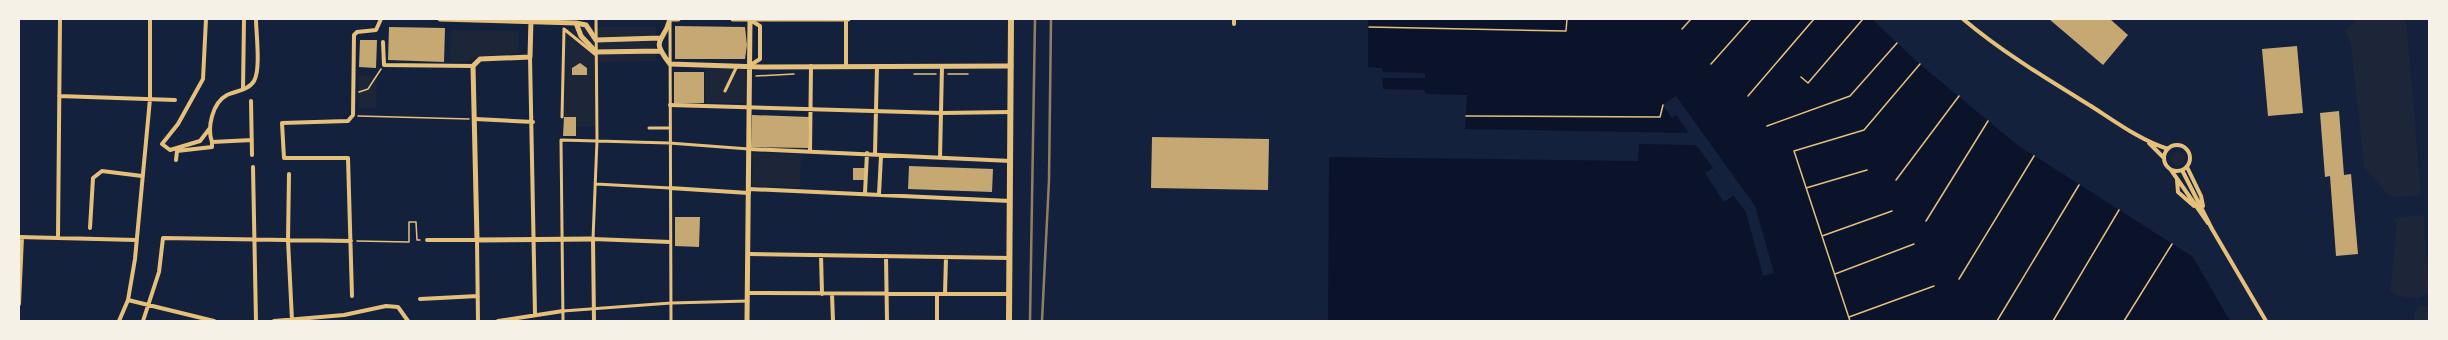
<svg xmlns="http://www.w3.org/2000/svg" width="2448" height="340" font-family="'Source Serif 4',serif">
<rect width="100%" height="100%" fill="#14213d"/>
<!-- green -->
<path fill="#1d2539" d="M2356,19H2406L2421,195L2393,197L2384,191L2364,167L2351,43L2345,31Z
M596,27H656V61L597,62L596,126H576V117H562L564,29Z
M451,30L518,31V53L472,57L470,61L450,62Z
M705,68H745L746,103H706Z
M359,75L377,76L376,108H358Z
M2171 159a7 7 0 1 1 14 0a7 7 0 1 1-14 0Z
M753,153L801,154L800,187L752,186Z
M2421,215L2424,216L2429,293C2417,302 2403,298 2390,291L2397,222L2391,220L2399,217Z
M2419,306H2429V321H2414L2415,311Z"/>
<!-- water -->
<path fill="#0b132b" d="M1368,19H1872L1915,60L2016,144L2193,257L2230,321H1328L1329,157L1638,161L1639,144L1696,145L1746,212L1763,276L1774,273L1755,206L1676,96L1663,105L1672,118L1676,115L1689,133L1465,129L1467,95L1426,94L1424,90L1383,89L1382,78H1425V73L1383,72L1382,68L1368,67Z"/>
<!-- pier -->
<path fill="#14213d" d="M1713,168L1734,195L1724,202L1705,173Z"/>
<!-- building -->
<path fill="#c6a872" d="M2049,19H2110L2128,35L2103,65Z
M675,26L745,27L747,45L745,59H675Z
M389,27L445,28L444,62L388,60Z
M360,40H377L376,68L359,67Z
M2297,46L2303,113L2268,116L2262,49Z
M580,63L587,68V75H572V68Z
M674,72H704V103L674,104Z
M2339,111L2344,175L2351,174L2358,254L2336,256L2330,176L2325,177L2320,113Z
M752,115L809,117L808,148L751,147Z
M564,117H576V136H563Z
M1152,137L1269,139L1268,190L1151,188Z
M909,166L993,169L992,192L908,189Z
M853,168H865L864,180H853Z
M675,217H700L699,247L675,246Z"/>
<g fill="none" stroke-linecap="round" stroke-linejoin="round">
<!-- path -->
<path stroke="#e5c07b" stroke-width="1.5" d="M1369,27L1566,31L1567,19
M1682,29L1691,19
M1711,64L1751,19
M914,74H936
M948,74H968
M756,76L794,74
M1801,77L1808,83L1863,19
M359,92L368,89L381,69
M1748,96L1814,19
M358,116L469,119
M1466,116L1660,117L1663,105
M1767,126L1850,96L1897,43
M1896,180L1959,96
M1806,188L1867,170
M1926,221L1988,121
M1822,236L1892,211
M357,241L409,242V222H416L417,240H420
M1835,274L1914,244
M1959,279L2034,156
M1849,317L1934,286
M1850,321L1794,151L1864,130L1920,64
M1997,321L2079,185
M2053,321L2119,210
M2124,321L2172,244"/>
<!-- pedestrian -->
<path stroke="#e5c07b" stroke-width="3" d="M670,23L671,321
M564,29L596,55
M725,91L737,66
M562,117L564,29
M649,128H670
M596,184L670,188
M593,239L597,140L596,19
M563,311L671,303L748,301
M563,321L561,140L669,143L749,149"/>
<!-- minor -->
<path stroke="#e5c07b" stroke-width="4" d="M206,19L203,79L178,124L162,144L170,150L200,141L210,128
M846,19V66
M1963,19C2002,52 2047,79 2091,106C2116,122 2140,140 2168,149
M1234,24V19
M383,42L384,65L473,66
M530,57L535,314
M749,66L760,59V26L750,20
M243,89L244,19
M59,96L175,100
M251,101L252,155
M670,105L941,113L1011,112
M475,119L533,122
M252,140L212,142C207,128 212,103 227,95C236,91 249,90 254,81C261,69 256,33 256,19
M2149,143L2164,158
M2164 158a13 13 0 1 1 26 0a13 13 0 1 1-26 0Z
M749,149L1011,161
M810,151L811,66
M875,154L877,66
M940,158L942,66
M176,160L177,151L212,147V142
M253,167L256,321
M2187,167L2201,196L2203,206
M2171,170L2208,223
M2182,170L2212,229L2266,321
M289,174L288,240L292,320
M2177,180L2178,192L2194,206
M670,188L749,193
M749,189L1010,201
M865,193L867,153
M879,194L881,156
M90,228L93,178L102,171L142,176
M19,237L136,240
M58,237L60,19
M427,240H477L478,321
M749,254L1010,258
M821,255L822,294
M886,256L887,321
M748,293L1009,294
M832,294L833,321
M945,294L946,257
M352,296L348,158H284L282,123L348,121L353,115L354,35L357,32L376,30L381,19
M420,299L478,296
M128,300L214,321
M19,304L22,237
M119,321L128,300L135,259L150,99V19
M143,321L159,272L163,238L351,241
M274,321L344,315L386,306L398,307L408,321
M498,321L563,311
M594,321L593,239L670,242
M937,321V294"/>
<!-- tertiary -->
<path stroke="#e5c07b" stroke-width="5" d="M440,19L576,23L586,25L596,40L660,38
M531,19L530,57L480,59L473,66L477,240L593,239
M678,19H670C664,44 649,37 670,64L761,67L1011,66
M733,19H848
M576,23L581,36L596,52L660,51
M747,321L750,19"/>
<!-- primary -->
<path stroke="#e5c07b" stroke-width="6" d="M1009,321L1011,19"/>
<!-- rail -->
<path stroke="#918062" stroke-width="2.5" d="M1030,321L1035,19
M1042,321L1049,180L1051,19"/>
</g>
<!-- border -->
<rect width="2448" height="340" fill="none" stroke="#f6f1e7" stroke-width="40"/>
</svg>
